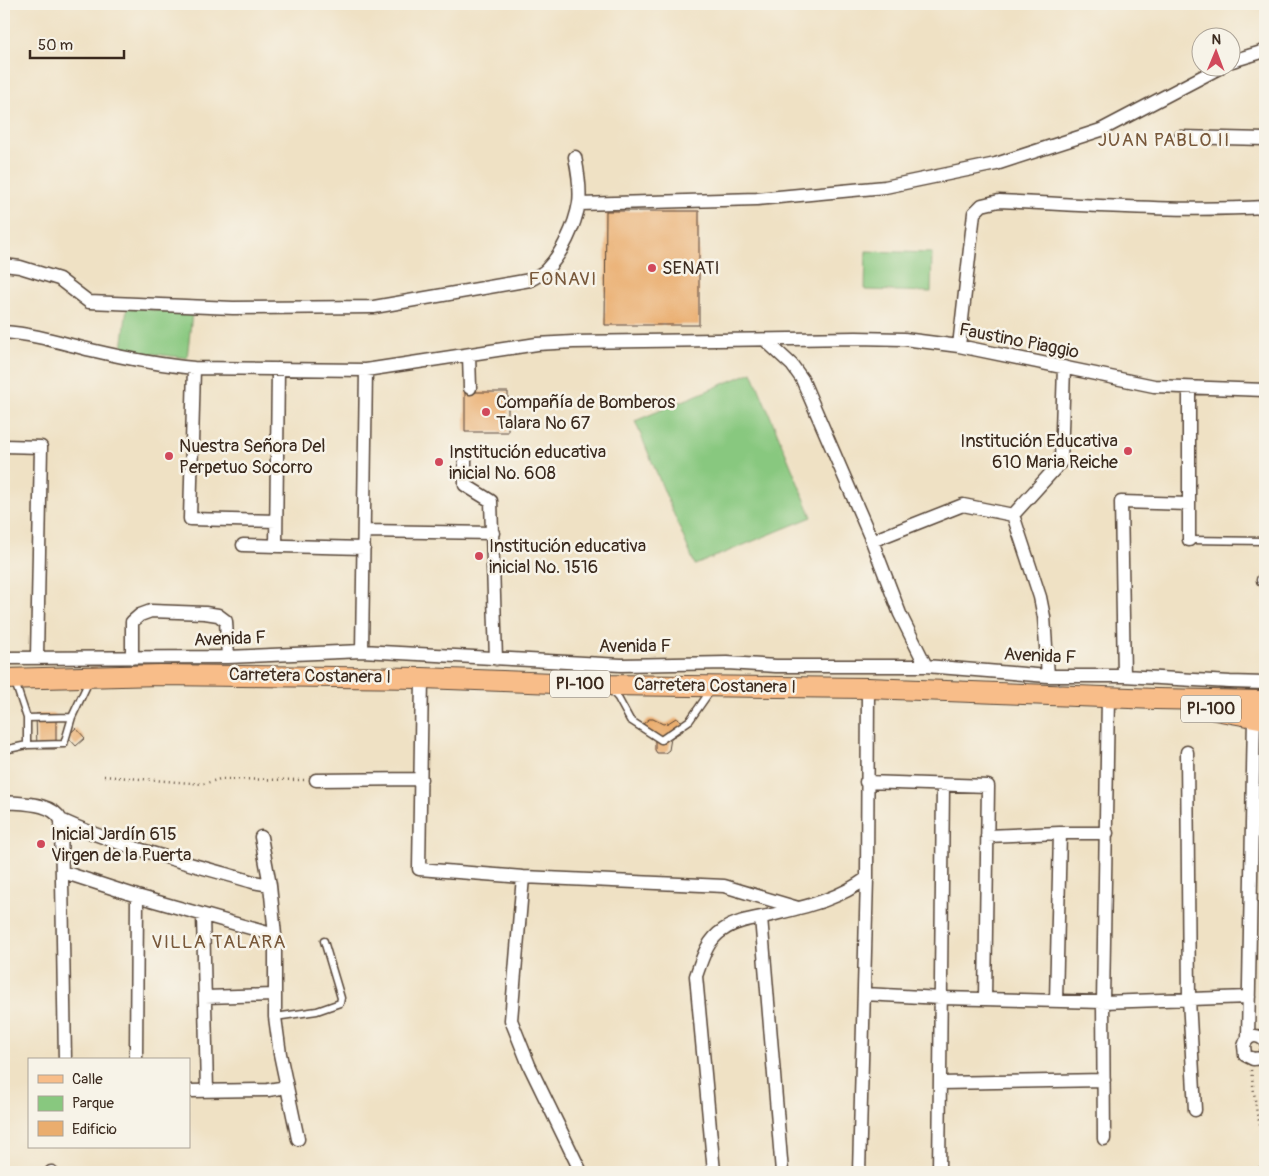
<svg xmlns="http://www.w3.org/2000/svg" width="1269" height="1176" font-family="Pangolin,sans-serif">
<rect width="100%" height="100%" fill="#f7f3e8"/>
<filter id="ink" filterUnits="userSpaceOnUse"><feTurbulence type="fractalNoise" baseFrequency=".02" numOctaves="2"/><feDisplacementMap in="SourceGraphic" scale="10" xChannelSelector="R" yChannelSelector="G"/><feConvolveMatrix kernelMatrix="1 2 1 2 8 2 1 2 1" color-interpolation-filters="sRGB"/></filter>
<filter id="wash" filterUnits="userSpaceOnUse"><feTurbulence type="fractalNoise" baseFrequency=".0096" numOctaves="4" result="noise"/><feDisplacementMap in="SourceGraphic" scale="20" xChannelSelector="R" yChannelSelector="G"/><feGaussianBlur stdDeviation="1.12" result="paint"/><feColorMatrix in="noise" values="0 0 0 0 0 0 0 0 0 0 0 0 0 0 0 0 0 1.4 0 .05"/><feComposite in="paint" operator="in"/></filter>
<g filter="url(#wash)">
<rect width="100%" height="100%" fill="#efe1c4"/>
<!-- green -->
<path fill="#88c87f" stroke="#62794e" d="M866,251L932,253L931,292L865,290Z
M127,307L192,314L187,358L122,350Z
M752,372L812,517L695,565L635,421Z"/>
<g id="blocks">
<!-- building -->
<path fill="#eaad6e" d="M606,211H699V325H605Z
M465,392H508V432H465Z
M36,714H56V749H37Z
M676,718L683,722V731L671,738L669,750L665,753H657L655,750V742L654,738L643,727V724L649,719H653L663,724L668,723Z
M76,728L85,738L76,746L67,736Z"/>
</g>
</g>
<g filter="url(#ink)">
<use href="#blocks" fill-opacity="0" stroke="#564537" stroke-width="1"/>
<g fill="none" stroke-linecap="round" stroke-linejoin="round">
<defs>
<path id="lane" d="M1189,540L1265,541L1263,580
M15,682L27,718L72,717L89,681
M610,689L618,698L630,720L661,740L690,720L711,690
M27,745L64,744L72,717
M4,750L27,745V718
M275,1017L317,1011L340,1003L341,998L324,941"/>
<path id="street" d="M1232,61L1265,51
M1180,137L1265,139
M579,204L757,199L885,187L996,164L1101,130L1219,68
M4,265L20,267L59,279L89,302L233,308L374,307L530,280C535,277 542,274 546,270C562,254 575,226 579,203C581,188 578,172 575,157
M4,332C34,334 62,343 91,350C125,358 160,365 194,368L366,370L537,344L573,342L856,338L904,339L959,346L1154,386L1265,390
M765,340L792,365L802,379L872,541L900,614L926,666
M959,346L974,213L982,205L999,201C1087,205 1177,212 1265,207
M469,355L470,388
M194,368L190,519L276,521
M4,446L41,447L37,657
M465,459V485L491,501L496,659
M1013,515L1040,597L1044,617L1048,676
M364,531L493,533
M1189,540V388
M872,541L963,505L1013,515L1061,462L1064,367
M243,545L364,548
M276,546L278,369
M1263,580H1265
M362,651L366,370
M4,658L228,657L362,651L621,665L727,663L776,666H926L1048,676H1124L1230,682L1265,683
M132,658V622L140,615L151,611L205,613L218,615L226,621L228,657
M1124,676L1121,502L1189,504
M422,678L419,869L523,877L724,886L798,908
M1187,752L1189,999L1195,1110
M316,780L421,779
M866,782L988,786L985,999
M4,802C22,804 52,802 61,820L65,1060
M61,820C122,848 189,863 253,882L270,885
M987,836L1060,833H1107
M261,837L270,885L275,935V1017L280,1054L298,1139
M63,872L137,896L275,935
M523,877L511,1020L529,1065L581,1172
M203,915L207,1091
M761,917L782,1172
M864,994L941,998L1103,1002L1249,997
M205,997L275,995
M1056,1001L1060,833
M1248,1038L1254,717
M1265,1041C1257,1033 1247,1035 1244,1046L1245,1055L1253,1059L1262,1058L1265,1054
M136,1060L137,896
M940,1083L1104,1080
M189,1091L268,1090L287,1087
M1104,1139L1103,1002L1108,697
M51,1172H52
M714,1172L696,976C702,959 707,940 723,930C736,921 752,919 767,916C803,907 836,901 867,878
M859,1172L867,878L868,688
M939,1172L943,786
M1264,1172H1265"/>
<path id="primary" d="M4,679L160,675L422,678L606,685L868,688L1156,699L1265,701
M1215,710L1265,719"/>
</defs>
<!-- lane casing -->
<use href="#lane" stroke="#564537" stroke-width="9"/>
<!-- street casing -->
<use href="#street" stroke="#564537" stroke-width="15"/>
<!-- primary casing -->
<use href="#primary" stroke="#564537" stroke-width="22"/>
<!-- path -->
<path stroke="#564537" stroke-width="2.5" stroke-dasharray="1 4" stroke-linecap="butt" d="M104,776L203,784L220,779L304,780
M1251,1070L1257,1114L1265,1142"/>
<!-- lane -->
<use href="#lane" stroke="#fff" stroke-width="6"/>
<!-- street -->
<use href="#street" stroke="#fff" stroke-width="12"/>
<!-- primary -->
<use href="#primary" stroke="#f8bd89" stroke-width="20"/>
</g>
</g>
<!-- markers -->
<g fill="#d1495b" stroke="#f7f3e8" stroke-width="2">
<circle cx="652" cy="268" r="5"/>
<circle cx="486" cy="412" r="5"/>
<circle cx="1128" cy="451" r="5"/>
<circle cx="169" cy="456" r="5"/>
<circle cx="439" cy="462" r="5"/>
<circle cx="479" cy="556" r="5"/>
<circle cx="41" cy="844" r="5"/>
</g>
<g text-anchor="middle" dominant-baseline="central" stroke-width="5" stroke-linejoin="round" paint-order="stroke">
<!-- shield labels -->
<g fill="#f7f3e8" stroke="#73665b" stroke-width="1">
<rect x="550" y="670.5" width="60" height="27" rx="4"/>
<rect x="1181" y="695.5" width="60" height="27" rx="4"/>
</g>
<g font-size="16" font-weight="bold" fill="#3b2a1e">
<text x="580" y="684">PI-100</text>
<text x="1211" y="709">PI-100</text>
</g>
<!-- poi labels -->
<g font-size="18" fill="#3b2a1e" stroke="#f7f3e8" text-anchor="start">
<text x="662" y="268">SENATI</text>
<text x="496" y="402">Compañía de Bomberos<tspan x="496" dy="21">Talara Nº 67</tspan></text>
<text x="1118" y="441" text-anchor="end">Institución Educativa<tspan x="1118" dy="21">610 Maria Reiche</tspan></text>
<text x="179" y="446">Nuestra Señora Del<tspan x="179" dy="21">Perpetuo Socorro</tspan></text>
<text x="449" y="452">Institución educativa<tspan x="449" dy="21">inicial No. 608</tspan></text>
<text x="489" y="546">Institución educativa<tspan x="489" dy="21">inicial No. 1516</tspan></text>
<text x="51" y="834">Inicial Jardín 615<tspan x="51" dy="21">Virgen de la Puerta</tspan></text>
</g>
<!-- street labels -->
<g font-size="18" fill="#3b2a1e" stroke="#f7f3e8">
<text transform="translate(1019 341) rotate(11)">Faustino Piaggio</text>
<text transform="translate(230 639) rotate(-2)">Avenida F</text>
<text x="635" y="646">Avenida F</text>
<text transform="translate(1040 656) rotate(3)">Avenida F</text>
<text transform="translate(310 676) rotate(1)">Carretera Costanera I</text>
<text transform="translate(715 686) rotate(1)">Carretera Costanera I</text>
</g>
<!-- neighbourhood labels -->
<g font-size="19" letter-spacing="1" fill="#78583a" stroke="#f7f3e8">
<text x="1164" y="140">JUAN PABLO II</text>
<text x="563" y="279">FONAVI</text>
<text x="219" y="942">VILLA TALARA</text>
</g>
</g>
<!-- margin -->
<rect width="1269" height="1176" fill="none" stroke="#f7f3e8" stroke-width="20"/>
<!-- legend -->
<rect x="28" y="1058" width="162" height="90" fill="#f7f3e8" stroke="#aca397"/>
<rect x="38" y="1075" width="25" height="8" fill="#f8bd89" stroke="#aca397"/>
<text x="72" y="1084" font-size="15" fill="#3b2a1e">Calle</text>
<rect x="38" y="1096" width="25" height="15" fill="#88c87f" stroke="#aca397"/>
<text x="72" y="1108" font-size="15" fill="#3b2a1e">Parque</text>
<rect x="38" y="1121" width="25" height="15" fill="#eaad6e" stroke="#aca397"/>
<text x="72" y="1134" font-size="15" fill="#3b2a1e">Edificio</text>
<!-- north arrow -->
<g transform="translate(1216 52) rotate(1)"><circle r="24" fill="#f7f3e8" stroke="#aca397"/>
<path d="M0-4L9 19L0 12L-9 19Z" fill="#d1495b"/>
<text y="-8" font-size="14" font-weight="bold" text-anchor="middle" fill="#3b2a1e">N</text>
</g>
<!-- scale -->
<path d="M30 50v8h94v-8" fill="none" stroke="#3b2a1e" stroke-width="2.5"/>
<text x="38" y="50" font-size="15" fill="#3b2a1e" stroke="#f7f3e8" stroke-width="4" paint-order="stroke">50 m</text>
</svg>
